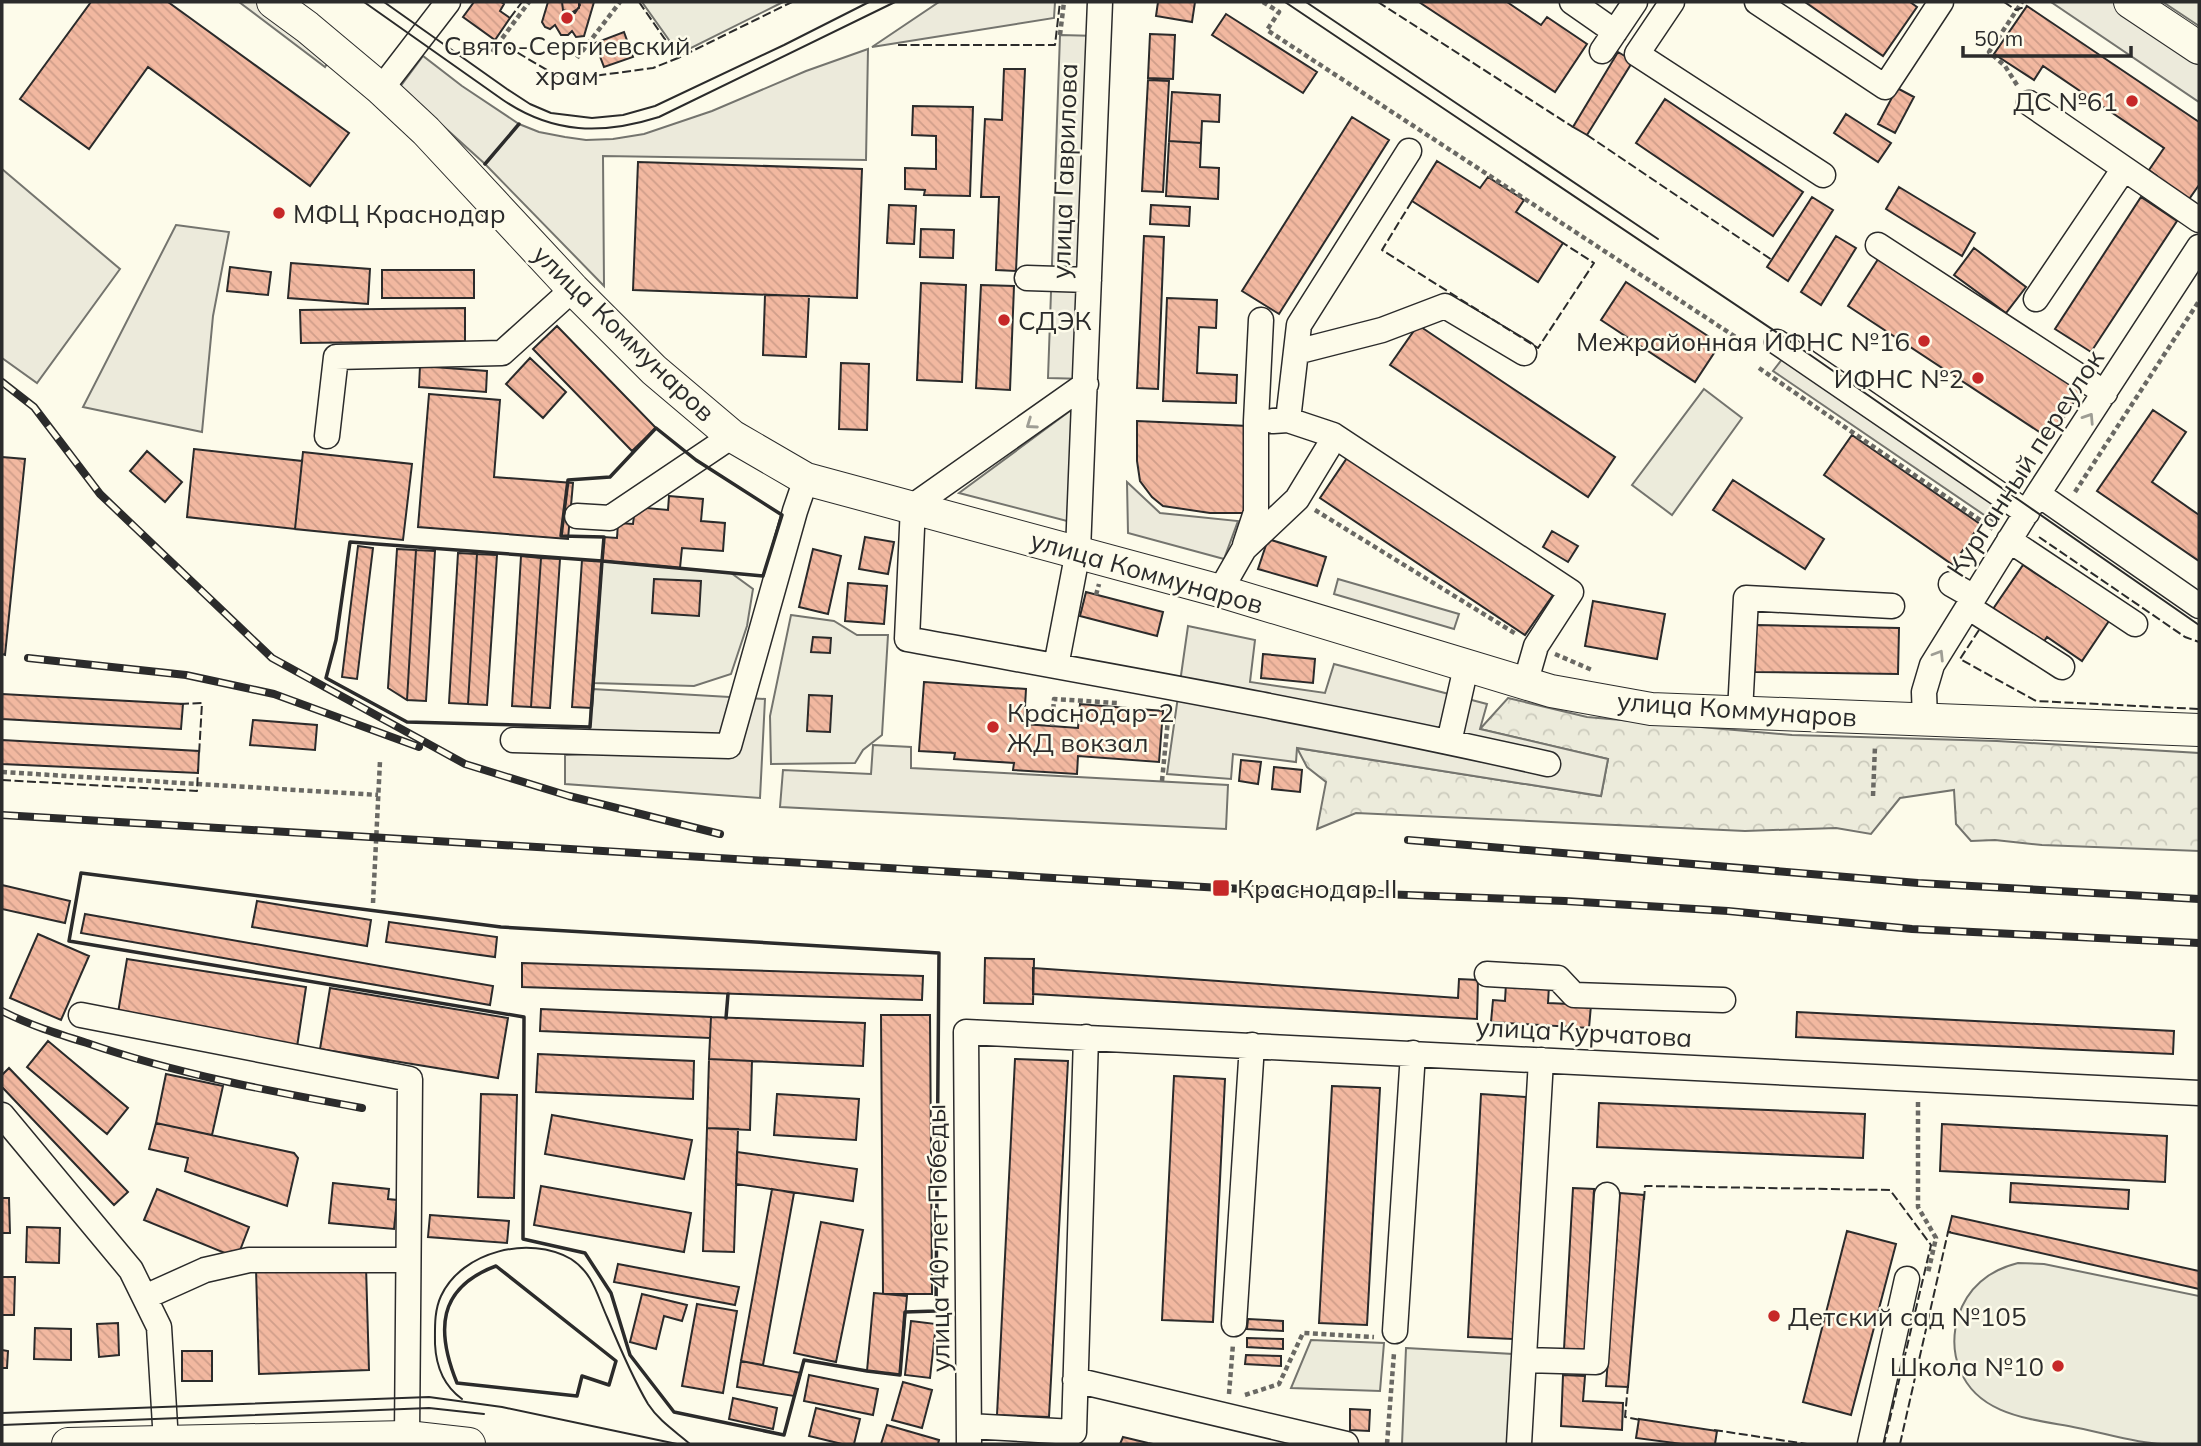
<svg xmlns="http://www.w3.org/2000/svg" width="2201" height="1446" font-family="Mulish,sans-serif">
<defs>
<pattern id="forest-crowns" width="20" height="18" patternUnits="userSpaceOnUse" patternTransform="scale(1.75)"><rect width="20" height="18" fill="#ecebdb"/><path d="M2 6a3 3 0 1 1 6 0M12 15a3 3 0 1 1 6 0" fill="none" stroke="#cbcabc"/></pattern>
<pattern id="building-back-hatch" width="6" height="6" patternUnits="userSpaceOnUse" patternTransform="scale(1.75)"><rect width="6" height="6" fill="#f2b8a0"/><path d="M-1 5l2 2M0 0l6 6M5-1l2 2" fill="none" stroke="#d09e8a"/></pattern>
</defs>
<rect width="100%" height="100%" fill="#fdfbea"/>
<!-- green -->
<path fill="#ecebdb" stroke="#74746e" stroke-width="2" d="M642,2H783L679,54Z
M2163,2H2199V26Z
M1704,389L1742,418L1672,515L1632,485Z
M1074,408L1067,521L959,493Z
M602,561L731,573L753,589L747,626L731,674L694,686L593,683Z
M791,615L834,621L857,635H888L882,735L863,750L855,763L771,764L770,716Z
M2018,1263L2044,1264L2199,1296V1444C2187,1444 2174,1445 2162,1444C2134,1443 2105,1433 2078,1428C2034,1419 1979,1417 1960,1370C1953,1353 1953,1334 1958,1317C1967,1288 1989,1270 2018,1263Z
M1311,1340L1384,1343L1380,1391L1291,1388Z
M1406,1348L1513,1354L1507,1444H1402Z"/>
<!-- forest -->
<path fill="url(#forest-crowns)" stroke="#74746e" stroke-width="2" d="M1508,698L1587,717L1792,735L1997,741L2199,753V851L2042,845L1995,840L1971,841L1956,824L1954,790L1900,798L1871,834L1836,828L1745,831L1356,813L1317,829L1326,782L1307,767L1297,748L1601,796L1608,759L1480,729Z"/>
<!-- parking -->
<path fill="#eceadb" stroke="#74746e" stroke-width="2" d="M239,2H260L332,56L325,67Z
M939,2H1055L1054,18L872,47Z
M2051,2H2130L2199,48V102Z
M1060,35L1098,36L1086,379L1048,378Z
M868,49L866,160L603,156L604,286L485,164L400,87L423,56L462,86L519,124L539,132L565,137L586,140L613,139L644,134L712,111L806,71Z
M2,169L120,269L37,383L2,358Z
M176,225L229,232L213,316L202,432L83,407Z
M1783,358L2002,507L1993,521L1773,371Z
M1127,482L1160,513L1238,521L1224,559L1128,533Z
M1338,579L1459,614L1454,629L1334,594Z
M1188,626L1255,640L1250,682L1325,693L1334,664L1487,704L1480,729L1608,759L1601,796L1297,748L1296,762L1233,754L1231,779L1167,774Z
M592,689L765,699L760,798L565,784V755L588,754Z
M873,745L911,747V768L1228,785L1226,829L780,807L783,770L871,774Z"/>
<!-- building -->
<path fill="url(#building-back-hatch)" stroke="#2b2b2b" stroke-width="2" d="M91,2H168L349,133L310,186L148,67L89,149L20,99Z
M474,2H501L504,4L500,11L510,18L495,40L463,17Z
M548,2H562L563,10L571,13L579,8V2H594L584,36L576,37L572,31L568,35H561L555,25L550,29L545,27L542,22Z
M562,2H579L580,5L575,13H569L563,10Z
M1158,2H1195L1192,22L1156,16Z
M1419,2H1507L1541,25L1547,17L1587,44L1555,92Z
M1805,2H1910L1917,7L1883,56Z
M2027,6L2199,122V185L2187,202L2156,181L2157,176L2149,170L2164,148L2043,66L2034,80L1994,54Z
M1226,14L1317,72L1303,93L1212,35Z
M624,32L633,57L604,67L595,43Z
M1150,34L1175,35L1173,79L1148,78Z
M1618,52L1633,61L1587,135L1573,127Z
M1004,69H1025L1016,271L996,270L999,197H981L985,119L1002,120Z
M1148,80L1169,81L1163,192L1142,191Z
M1897,88L1914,97L1895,133L1878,124Z
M1172,92L1220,95L1219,122L1202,121L1201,143L1169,141Z
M1665,99L1803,192L1773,236L1636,143Z
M913,106L973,107L970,196L924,195L925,190L905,189V168L936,169V136L912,135Z
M1846,114L1891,143L1878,162L1834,133Z
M1352,117L1389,140L1279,314L1242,291Z
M1169,141L1201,143L1200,167L1219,168L1218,199L1166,196Z
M1437,161L1480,188L1488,177L1524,200L1516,212L1563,243L1538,282L1412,201Z
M638,162L862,169L857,298L633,290Z
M1899,187L1975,233L1962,256L1886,209Z
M1812,197L1833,210L1788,281L1767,267Z
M2141,197L2177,221L2091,352L2055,329Z
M889,205L916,206L914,244L887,243Z
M1151,205L1190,207L1189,226L1150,224Z
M921,229L954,230L953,258L920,257Z
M1144,236L1164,237L1158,389L1137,388Z
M1836,236L1856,248L1821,305L1801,292Z
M1974,248L2026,287L2006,313L1954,275Z
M1882,253L2084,386L2050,439L1848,306Z
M291,263L370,269L368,304L288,298Z
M230,267L271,272L268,295L227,291Z
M382,270H474V298H382Z
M1626,282L1720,344L1695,382L1601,320Z
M921,283L966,285L962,382L917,380Z
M981,285L1014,286L1010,390L976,388Z
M765,295L809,296L806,357L763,355Z
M1167,298L1217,300L1216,328L1199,327L1197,373L1237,375L1236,403L1163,401Z
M465,308V341L301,343L300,310Z
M1418,325L1615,457L1588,497L1390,365Z
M557,326L656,428L632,451L533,349Z
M530,358L566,392L543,418L506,384Z
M841,363L869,364L867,430L839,429Z
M420,366L487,371L486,392L419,387Z
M429,394L500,400L494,477L573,483L568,539L418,527Z
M2153,410L2186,432L2152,482L2199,515V561L2097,491Z
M1137,421L1248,426L1247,513H1210L1163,506L1152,497L1140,481L1137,461Z
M1852,435L1980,524L1953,565L1824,475Z
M194,449L302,461L295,529L187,517Z
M147,451L182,482L165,502L130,471Z
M303,452L412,464L403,540L295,529Z
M2,457L25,459L5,655L2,654Z
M1347,458L1553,595L1525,635L1320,498Z
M1733,480L1824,539L1805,569L1713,510Z
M669,496L703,499L701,521L725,523L723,551L682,548L680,568L602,561L604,537L617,538L618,523L633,524L635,507L668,510Z
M1552,531L1578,546L1568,562L1543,547Z
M865,537L894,542L888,574L859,569Z
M1268,539L1326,557L1317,586L1258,569Z
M358,546L373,548L357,679L342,677Z
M397,549L416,550L407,700L388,688Z
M813,549L841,556L828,614L799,607Z
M416,550L435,551L426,701L407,700Z
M458,553L477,554L468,704L449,703Z
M477,554L497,555L487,705L468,704Z
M521,556L541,558L531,707L512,706Z
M541,558L560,559L550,708L531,707Z
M582,560L602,561L592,708L572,707Z
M2023,565L2056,587L2061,580L2113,615L2082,661L2047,637L2043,643L1993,609Z
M654,579L701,581L699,616L652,613Z
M848,583L887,586L884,624L845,621Z
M1086,592L1163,612L1157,636L1080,616Z
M1593,601L1665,614L1657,659L1585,646Z
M1756,625L1899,628L1898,674L1755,672Z
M813,637L831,638L830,653L811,652Z
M1263,654L1315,659L1313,683L1261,678Z
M924,682L1026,689L1024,724L1078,728L1080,704L1163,711L1159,762L1078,756L1077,774L1013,770L1014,763L954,759L955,753L919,751Z
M2,694L183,704L181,729L2,719Z
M809,695L832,696L830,732L807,731Z
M253,720L317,725L315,750L250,745Z
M2,740L199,751L198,773L2,764Z
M1241,760L1261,762L1258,784L1239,781Z
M1274,767L1302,770L1300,792L1272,789Z
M2,885L70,901L65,923L2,909Z
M257,901L371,920L367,946L252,927Z
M85,914L493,986L490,1005L81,933Z
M389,922L497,937L495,957L386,942Z
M38,934L89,956L61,1020L10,998Z
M985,958L1034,959L1033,1004L984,1003Z
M127,959L306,987L297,1047L117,1019Z
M522,963L923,976L922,1000L522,987Z
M1033,968L1458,998L1459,979L1478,980L1477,1019L1033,994Z
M1506,983L1549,986L1548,1003L1591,1005L1589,1028L1491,1022L1493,1000L1505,1001Z
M330,988L508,1018L498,1078L320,1049Z
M541,1009L711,1017L710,1038L540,1031Z
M1797,1012L2174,1031L2173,1054L1796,1037Z
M881,1015H930L932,1294H883Z
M711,1017L865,1023L863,1066L709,1059Z
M48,1041L128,1108L107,1134L27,1067Z
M538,1054L694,1061L693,1099L536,1092Z
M709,1059L752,1061L750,1130L707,1128Z
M1015,1059L1068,1061L1049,1417L997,1415Z
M9,1068L128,1192L114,1205L2,1087V1075Z
M166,1074L223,1086L212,1135L156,1123Z
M1174,1076L1225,1079L1213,1322L1162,1320Z
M1332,1086L1380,1088L1367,1325L1319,1323Z
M481,1094L517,1095L514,1198L478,1197Z
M777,1094L859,1099L856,1140L774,1135Z
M1481,1094L1526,1097L1513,1339L1468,1337Z
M1599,1103L1865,1114L1863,1158L1597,1147Z
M552,1115L692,1140L684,1179L545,1154Z
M156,1123L294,1153L298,1158L287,1206L185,1171L188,1158L149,1149Z
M1942,1124L2167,1136L2165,1182L1940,1171Z
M707,1128L738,1129L734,1252L703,1251Z
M737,1152L857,1169L853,1201L736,1184Z
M333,1183L389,1189L388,1199L397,1200L394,1229L329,1223Z
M2011,1183L2129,1190L2128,1209L2010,1202Z
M541,1186L691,1213L684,1252L534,1225Z
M1573,1188L1594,1189L1585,1350L1564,1349Z
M157,1189L249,1227L237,1258L144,1220Z
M772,1189L794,1193L763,1365L741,1361Z
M1620,1193L1644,1195L1628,1387L1606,1386Z
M2,1198H9L10,1233H2Z
M430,1215L509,1221L507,1243L428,1237Z
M1952,1216L2199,1271V1289L1948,1232Z
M821,1222L863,1230L836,1362L794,1353Z
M27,1227L60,1228L59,1263L26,1262Z
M1847,1231L1896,1244L1851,1415L1803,1402Z
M618,1264L739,1287L735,1305L614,1282Z
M366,1266L369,1370L259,1374L256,1269Z
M2,1277H15L14,1315H2Z
M874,1293L907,1296L900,1375L867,1371Z
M642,1294L687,1305L682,1321L664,1316L656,1349L630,1342Z
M697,1304L737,1311L723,1393L682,1386Z
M1248,1319L1283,1321V1331L1247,1329Z
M911,1321L936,1324L930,1378L905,1375Z
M118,1323L119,1355L99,1357L97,1324Z
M35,1328L71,1329V1360L34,1359Z
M1247,1338L1283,1339V1349L1247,1347Z
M2,1350L8,1351L7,1368H2Z
M182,1351H212V1381H182Z
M1246,1355L1281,1356V1366L1245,1364Z
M741,1361L801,1373L794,1396L737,1387Z
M809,1375L878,1389L873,1415L804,1401Z
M1563,1375L1585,1376L1583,1401L1623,1403L1622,1430L1561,1426Z
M903,1382L932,1390L922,1428L892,1420Z
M733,1398L777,1408L773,1429L729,1419Z
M816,1408L860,1419L854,1444H842L809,1436Z
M1350,1409L1370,1410L1369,1431L1350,1430Z
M1639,1419L1717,1431L1715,1444H1682L1636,1438Z
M887,1425L939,1440L938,1444H881Z
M1123,1437L1148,1443L1153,1444H1120Z"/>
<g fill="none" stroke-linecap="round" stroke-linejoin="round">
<defs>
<path id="minor" d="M1572,2L1615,32
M1672,2L1637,54L1823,175
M1757,2L1885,87L1941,2
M1602,51L1635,2
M381,89L448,2
M2029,103L2199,220
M1878,245L2105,393
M1027,278L1089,280
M2036,299L2123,170
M1777,342L2027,513
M1296,352L1382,330L1445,306L1524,353
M1086,384L913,506L907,639C1121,678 1336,716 1548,764
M1288,420L1299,325L1409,151
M1273,421L1288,420L1333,435
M327,436L336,357L502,353L573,289
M2038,494L2199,606
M577,516L610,518L732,436
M2009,540L2135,624
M1245,545L1256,512V421L1261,320
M1951,584L1974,597
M1220,591L1244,549L1297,499L1328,448L1333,435L1571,592L1536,646L1525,684
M1968,607L2062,667
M1056,666L1078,551L1100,2
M1740,712L1746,598L1892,606
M1925,720L1924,692L1932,665L2038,494L2199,247
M513,740L729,746L795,511L806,479
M1449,742L1466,667
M1487,974L1558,978L1574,995L1723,1000
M81,1015L410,1079L407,1437
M2,1115L131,1270L159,1327L166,1442
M145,1297L205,1270L249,1260H408
M1234,1324L1252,1045
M1395,1331L1413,1053
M1524,1360L1596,1362L1607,1195
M1075,1380L1346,1444
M969,1426L1074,1432L1086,1037
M969,1444L966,1032L2199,1093
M1519,1444L1541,1060
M1870,1444L1907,1279"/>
<path id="major" d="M273,2L307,27L381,89L426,131L573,289L654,370L732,436L806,479L1220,591L1551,691L1651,709L2199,730
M2130,2L2199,48
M68,1444L407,1437L469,1444"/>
</defs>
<!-- minor casing -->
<use href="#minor" stroke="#2b2b2b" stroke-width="27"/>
<!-- major casing -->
<use href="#major" stroke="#2b2b2b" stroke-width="34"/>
<!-- path -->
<path stroke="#6a6964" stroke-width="4.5" stroke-dasharray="5 3.5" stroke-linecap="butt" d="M1263,2L1279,12L1267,30L1757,351
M1060,35L1064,2
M492,52L529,2
M577,58L620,2
M2017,85L2005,66L1989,52L2022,2
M1759,368L1993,529
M2075,492L2199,301
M1315,510L1516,634
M1096,595L1099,584
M1555,654L1592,670
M1052,726L1054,699L1117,703
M2,772L378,795
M1162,781L1169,709
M1873,796L1875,746
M373,903L380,761
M1918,1102V1207L1936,1238L1928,1273
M1229,1394L1233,1344
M1245,1395L1279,1384L1303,1333L1374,1337
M1387,1444L1394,1353"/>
<!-- minor -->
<use href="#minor" stroke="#fdfbea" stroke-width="24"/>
<!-- major -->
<use href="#major" stroke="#fdfbea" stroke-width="32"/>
<!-- tram -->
<path stroke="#2b2b2b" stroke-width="2" d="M364,2L503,100C553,134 602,135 659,117L895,2
M384,2L507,89L530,104L551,113L592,118L623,115L655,106L784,45L869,2
M1285,2L1803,350L2199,625
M1306,2L1658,239
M462,1399C444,1386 436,1366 435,1344C435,1328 434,1311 441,1296C462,1251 529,1235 571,1259C593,1273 597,1295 607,1317C619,1346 632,1377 648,1404C659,1421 675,1431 690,1444
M2,1413L429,1397L502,1407L677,1444
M2,1425L429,1408L484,1414"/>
<defs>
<path id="rail" d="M2,382L34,407L100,494L272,658L465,764L569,796L720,834
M28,658L186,675L274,694L419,747
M2,815L1221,888L1565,901L1728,911L1912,929L2199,943
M1408,840L1918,883L2199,899
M2,1011C29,1025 58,1034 87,1043C177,1074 269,1091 362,1108"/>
</defs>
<!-- rail casing -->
<use href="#rail" stroke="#2b2b2b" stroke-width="8"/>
<!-- rail -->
<use href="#rail" stroke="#fdfbea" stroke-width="5" stroke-dasharray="16" stroke-linecap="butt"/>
<!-- fence -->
<path stroke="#2b2b2b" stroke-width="2" stroke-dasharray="9 3.5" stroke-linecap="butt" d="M639,2L678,58L792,2
M1378,2L1573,127
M2004,2L2016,10L2027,6
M510,18L522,2
M496,40L564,80L653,68L678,58
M898,45H1055L1060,2
M1587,135L1772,260
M1412,201L1382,250L1538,348L1594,263L1563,243
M2039,537L2185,637L2199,642
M1979,630L1960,659L2036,701L2199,709
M180,704L202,703L199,755
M2,780L197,791L198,769
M1644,1200L1645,1186L1890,1190L1931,1245L1884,1444
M1628,1385L1625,1417L1641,1420
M1714,1430L1807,1444
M1900,1444L1948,1232H1951"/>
<!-- wall -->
<path stroke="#2b2b2b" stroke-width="3.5" d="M485,164L519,124
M656,428L696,460L782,515L763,576L602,561L604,537L561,536L568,480L610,477Z
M350,542L602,561L590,727L407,722L326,678L336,640Z
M81,873L501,927L939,953L936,1311L905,1312L900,1375L867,1371L804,1360L784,1435L674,1412L630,1355L611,1293L585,1253L523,1239L524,1017L69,941Z
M726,1018L728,994
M496,1266L616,1361L609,1385L582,1376L577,1396L457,1383C436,1331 437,1288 496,1266Z"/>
</g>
<!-- one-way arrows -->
<defs><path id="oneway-chevron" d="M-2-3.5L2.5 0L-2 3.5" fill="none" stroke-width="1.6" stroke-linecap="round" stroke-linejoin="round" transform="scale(1.75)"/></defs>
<g stroke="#9e9d94">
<use href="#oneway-chevron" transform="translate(2089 418) rotate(-57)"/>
<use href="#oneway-chevron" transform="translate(1031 424) rotate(145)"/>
<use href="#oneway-chevron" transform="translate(1939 655) rotate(-58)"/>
</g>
<!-- markers -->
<g fill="#c62828" stroke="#fdfbea" stroke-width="2.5">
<circle cx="567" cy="18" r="7"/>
<circle cx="2132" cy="101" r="7"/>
<circle cx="279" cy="213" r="7"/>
<circle cx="1004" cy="320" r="7"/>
<circle cx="1924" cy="341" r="7"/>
<circle cx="1978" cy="378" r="7"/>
<circle cx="993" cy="727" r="7"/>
<rect x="1212" y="879" width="18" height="18" rx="3.5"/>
<circle cx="1774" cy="1316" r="7"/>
<circle cx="2058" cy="1366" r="7"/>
</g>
<g text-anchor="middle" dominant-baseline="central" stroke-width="5" stroke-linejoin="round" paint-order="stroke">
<!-- poi labels -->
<g font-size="26" fill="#2b2b2b" stroke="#fdfbea" text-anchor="start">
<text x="567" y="45" text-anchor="middle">Свято-Сергиевский<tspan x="567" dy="30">храм</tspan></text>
<text x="2118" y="101" text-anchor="end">ДС №61</text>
<text x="293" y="213">МФЦ Краснодар</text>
<text x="1018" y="320">СДЭК</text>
<text x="1910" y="341" text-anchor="end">Межрайонная ИФНС №16</text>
<text x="1964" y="378" text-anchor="end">ИФНС №2</text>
<text x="1007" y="712">Краснодар-2<tspan x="1007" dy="30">ЖД вокзал</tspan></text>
<text x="1237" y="888">Краснодар II</text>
<text x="1788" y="1316">Детский сад №105</text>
<text x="2044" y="1366" text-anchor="end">Школа №10</text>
</g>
<!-- street labels -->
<g font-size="26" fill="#2b2b2b" stroke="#fdfbea">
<text transform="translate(1064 171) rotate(-88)">улица Гаврилова</text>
<text transform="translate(624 333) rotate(44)">улица Коммунаров</text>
<text transform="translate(2025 463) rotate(-57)">Курганный переулок</text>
<text transform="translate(1147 572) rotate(16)">улица Коммунаров</text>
<text transform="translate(1737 709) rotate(4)">улица Коммунаров</text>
<text transform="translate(1584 1032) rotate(3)">улица Курчатова</text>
<text transform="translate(938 1238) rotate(-91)">улица 40 лет Победы</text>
</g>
</g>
<!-- border -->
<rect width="2201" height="1446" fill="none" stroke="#2b2b2b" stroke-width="7"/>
<!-- scale -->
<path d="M1963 46v10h168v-10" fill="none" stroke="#2b2b2b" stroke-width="3.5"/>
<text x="1974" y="46" font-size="21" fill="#2b2b2b" stroke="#fdfbea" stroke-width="5" paint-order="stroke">50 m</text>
</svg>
